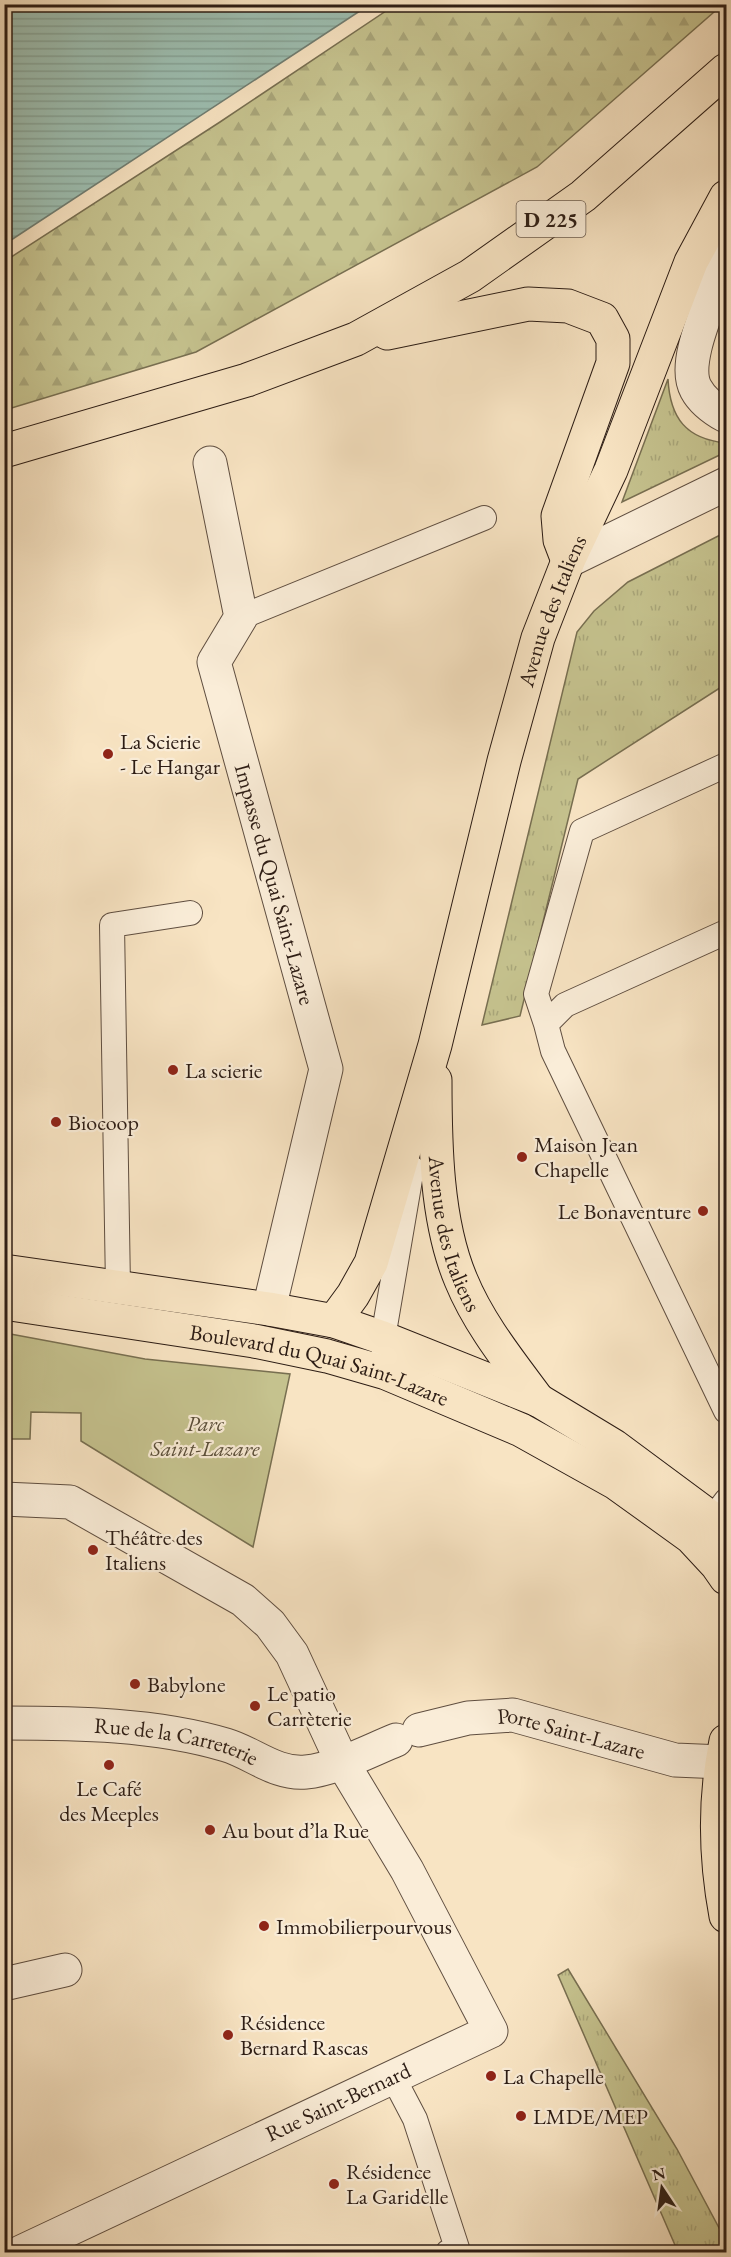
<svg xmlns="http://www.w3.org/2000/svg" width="731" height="2257" font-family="'EB Garamond',serif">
<defs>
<pattern id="grass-tufts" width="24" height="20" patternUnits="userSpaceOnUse" patternTransform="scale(1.5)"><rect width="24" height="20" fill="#c5c28e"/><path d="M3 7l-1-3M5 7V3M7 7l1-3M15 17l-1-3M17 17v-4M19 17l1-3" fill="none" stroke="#a9a67a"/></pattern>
<pattern id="forest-firs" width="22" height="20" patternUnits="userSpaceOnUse" patternTransform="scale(1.5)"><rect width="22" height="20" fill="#c5c28e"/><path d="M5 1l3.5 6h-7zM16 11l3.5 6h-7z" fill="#a9a67a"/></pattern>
<pattern id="water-rules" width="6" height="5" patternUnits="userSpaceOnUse" patternTransform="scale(1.5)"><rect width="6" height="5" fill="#9dbfb2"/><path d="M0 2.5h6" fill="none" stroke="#87a498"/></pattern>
</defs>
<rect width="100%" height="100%" fill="#f8e4c3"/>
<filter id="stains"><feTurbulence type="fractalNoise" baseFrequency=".00333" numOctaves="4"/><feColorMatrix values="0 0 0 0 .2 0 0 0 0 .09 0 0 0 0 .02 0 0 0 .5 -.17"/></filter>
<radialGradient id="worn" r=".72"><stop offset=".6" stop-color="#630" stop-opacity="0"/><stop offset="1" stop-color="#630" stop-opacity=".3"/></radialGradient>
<!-- grass -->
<path fill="url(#grass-tufts)" stroke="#786f51" stroke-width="1.5" d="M668,379C670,418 686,439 726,443V452L622,502Z
M726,532V684L578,779L520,1016L482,1025L577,632L594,611L628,582Z
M568,1969L677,2149L726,2241V2252H678L558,1975Z"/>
<!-- forest -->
<path fill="url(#forest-firs)" stroke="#786f51" stroke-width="1.5" d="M395,5H722L537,167L196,352L5,410V261L220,122Z"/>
<!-- green -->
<path fill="#c5c28e" stroke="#786f51" stroke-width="1.5" d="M5,1333L145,1359L290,1374L253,1547L81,1441V1413L31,1412L30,1439H5Z"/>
<!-- water -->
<path fill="url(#water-rules)" stroke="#707e73" stroke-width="1.5" d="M5,4H369V5L5,244Z"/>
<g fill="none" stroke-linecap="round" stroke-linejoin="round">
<defs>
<path id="service" d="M241,617L484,518
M726,932L565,1005L546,1024L553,1051L726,1411
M546,1024L536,994L582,831L726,765
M118,1287L112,925L190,913
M384,1353L383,1338L412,1168
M713,1518L726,1501
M393,2077L415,2119L457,2248L448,2252"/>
<g id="minor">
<path d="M726,253C720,287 679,359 696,389C703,402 715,410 726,416"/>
<path id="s1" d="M210,463L241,617L214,662L326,1069L269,1309"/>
<path d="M568,561L726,484"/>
<path d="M4,1499L70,1502L243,1600L270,1624L292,1654L342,1762L407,1870L491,2031L21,2252"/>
<path id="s2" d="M4,1723C77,1723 155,1724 226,1745C253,1753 276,1775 306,1772C333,1770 371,1750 396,1740"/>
<path id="s3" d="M419,1730L468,1718L513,1715L675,1760L722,1762"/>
<path d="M4,1984L65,1970"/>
</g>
<g id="primary">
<path d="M387,333L528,304L568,306L602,319L613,339V363L558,516L560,540L568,561"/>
<path d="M4,451L247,380L356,339L470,276L583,196L726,70"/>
<path id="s4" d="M435,1080C435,1143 436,1221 461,1280C479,1324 510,1362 538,1400"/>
<path d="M4,1271L269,1309L334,1321L383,1338L538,1400L614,1446L726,1529"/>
<path id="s5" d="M4,1303L254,1341L327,1356L386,1373L521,1430L616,1483L691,1537L717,1565L726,1578"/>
<path id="s6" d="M334,1321L353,1295L371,1263L435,1045L504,761L538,638L568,561L611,470L691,262L726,197"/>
<path d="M726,1741C714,1799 715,1857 726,1916"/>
</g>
</defs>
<!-- service casing -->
<use href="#service" stroke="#5f4e40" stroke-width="26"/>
<!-- minor casing -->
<use href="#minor" stroke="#5f4e40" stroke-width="35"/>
<!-- primary casing -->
<use href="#primary" stroke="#2c1c14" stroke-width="35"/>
<!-- service -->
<use href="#service" stroke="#faedd8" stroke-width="24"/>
<!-- minor -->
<use href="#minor" stroke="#faedd8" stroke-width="33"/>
<!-- primary -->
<use href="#primary" stroke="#f8e4c3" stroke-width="33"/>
</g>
<!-- markers -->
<g fill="#8f2418" stroke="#faedd8" stroke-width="2">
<circle cx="108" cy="754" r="6"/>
<circle cx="173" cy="1070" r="6"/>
<circle cx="56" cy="1122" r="6"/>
<circle cx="522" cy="1157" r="6"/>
<circle cx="703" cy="1211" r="6"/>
<circle cx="93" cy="1550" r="6"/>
<circle cx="135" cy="1684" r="6"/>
<circle cx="255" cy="1706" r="6"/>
<circle cx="109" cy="1765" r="6"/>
<circle cx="210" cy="1830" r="6"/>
<circle cx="264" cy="1926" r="6"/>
<circle cx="228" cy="2035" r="6"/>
<circle cx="491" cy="2076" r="6"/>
<circle cx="521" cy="2116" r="6"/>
<circle cx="334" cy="2184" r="6"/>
</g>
<g text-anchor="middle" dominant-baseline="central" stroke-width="4.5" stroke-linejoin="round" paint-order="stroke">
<!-- shield labels -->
<rect fill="#faedd8" stroke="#6a5b4f" stroke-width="1.5" x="516.5" y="201" width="69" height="36" rx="4.5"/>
<g font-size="21" font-weight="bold" fill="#2c1c14">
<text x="551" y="219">D 225</text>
</g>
<!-- street labels -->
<g font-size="22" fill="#2c1c14" stroke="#faedd8">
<text stroke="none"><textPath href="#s6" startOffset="746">Avenue des Italiens</textPath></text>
<text stroke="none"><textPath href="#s1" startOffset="440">Impasse du Quai Saint-Lazare</textPath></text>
<text stroke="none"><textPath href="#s4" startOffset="156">Avenue des Italiens</textPath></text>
<text stroke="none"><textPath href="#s5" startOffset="322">Boulevard du Quai Saint-Lazare</textPath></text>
<text stroke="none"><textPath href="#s3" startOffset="156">Porte Saint-Lazare</textPath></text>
<text stroke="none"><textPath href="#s2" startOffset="174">Rue de la Carreterie</textPath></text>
<text transform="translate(338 2102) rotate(-25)">Rue Saint-Bernard</text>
</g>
<!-- poi labels -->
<g font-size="22" fill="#2c1c14" stroke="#faedd8" text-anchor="start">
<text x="120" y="741">La Scierie<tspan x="120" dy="25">- Le Hangar</tspan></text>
<text x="185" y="1070">La scierie</text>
<text x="68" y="1122">Biocoop</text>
<text x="534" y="1144">Maison Jean<tspan x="534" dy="25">Chapelle</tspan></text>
<text x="691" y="1211" text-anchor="end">Le Bonaventure</text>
<text x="105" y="1537">Théâtre des<tspan x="105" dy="25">Italiens</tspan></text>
<text x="147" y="1684">Babylone</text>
<text x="267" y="1693">Le patio<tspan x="267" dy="25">Carrèterie</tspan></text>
<text x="109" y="1788" text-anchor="middle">Le Café<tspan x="109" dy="25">des Meeples</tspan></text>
<text x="222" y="1830">Au bout d’la Rue</text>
<text x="276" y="1926">Immobilierpourvous</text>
<text x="240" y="2022">Résidence<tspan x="240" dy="25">Bernard Rascas</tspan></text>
<text x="503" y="2076">La Chapelle</text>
<text x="533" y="2116">LMDE/MEP</text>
<text x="346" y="2171">Résidence<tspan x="346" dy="25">La Garidelle</tspan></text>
</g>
<!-- park labels -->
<g font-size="22" font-style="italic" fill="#5a4e39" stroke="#faedd8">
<text x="205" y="1423">Parc<tspan x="205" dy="25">Saint-Lazare</tspan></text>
</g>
</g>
<!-- margin -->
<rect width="731" height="2257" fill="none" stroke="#f8e4c3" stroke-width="24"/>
<rect x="6" y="6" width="719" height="2245" fill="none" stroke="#2c1c14" stroke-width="3"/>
<rect x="12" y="12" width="707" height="2233" fill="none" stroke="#2c1c14" stroke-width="1.5"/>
<!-- north arrow -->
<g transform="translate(662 2188) rotate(347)" stroke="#faedd8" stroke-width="4.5" paint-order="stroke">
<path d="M0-4.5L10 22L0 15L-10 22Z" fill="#2c1c14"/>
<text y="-9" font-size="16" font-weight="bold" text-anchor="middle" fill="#2c1c14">N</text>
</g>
<rect width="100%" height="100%" filter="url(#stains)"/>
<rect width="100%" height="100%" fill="url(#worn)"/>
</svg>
